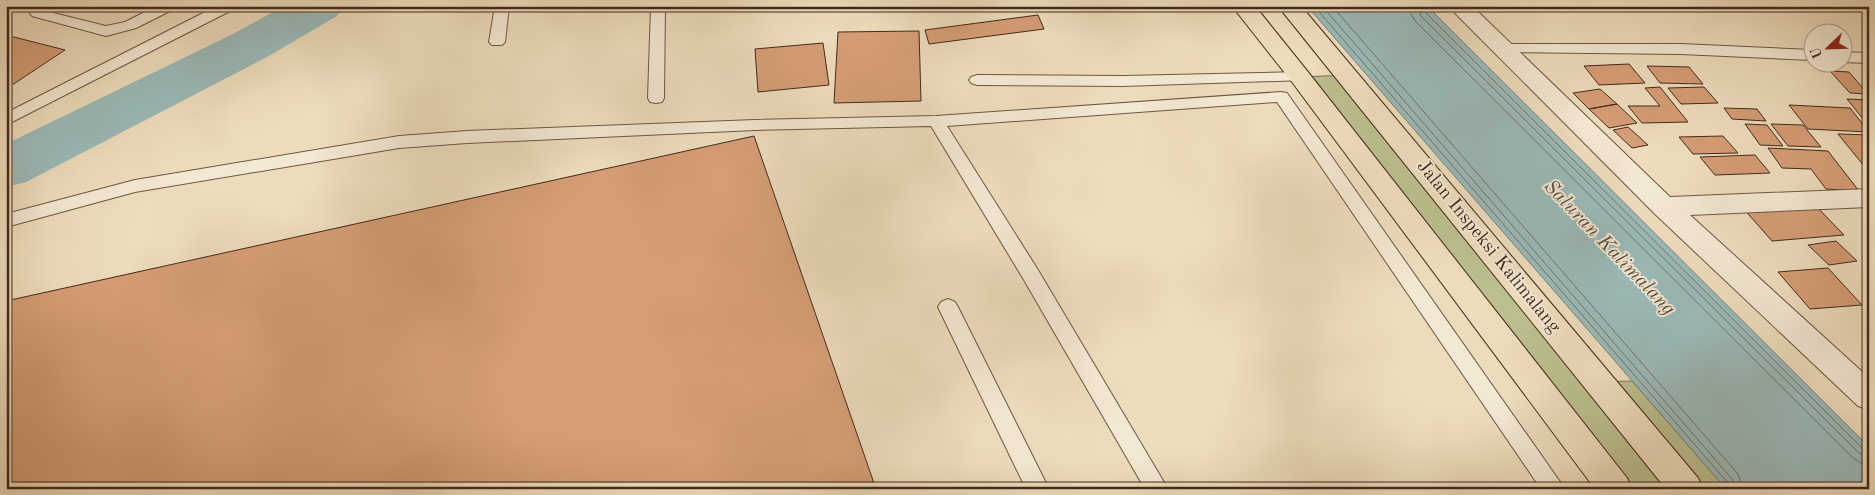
<svg xmlns="http://www.w3.org/2000/svg" width="1875" height="495" font-family="'Old Standard TT',serif">
<rect width="100%" height="100%" fill="#eddcbc"/>
<filter id="stains"><feTurbulence type="fractalNoise" baseFrequency=".004" numOctaves="4"/><feColorMatrix values="0 0 0 0 .2 0 0 0 0 .09 0 0 0 0 .02 0 0 0 .5 -.17"/></filter>
<radialGradient id="worn" r=".72"><stop offset=".6" stop-color="#630" stop-opacity="0"/><stop offset="1" stop-color="#630" stop-opacity=".3"/></radialGradient>
<!-- green -->
<path fill="#bcbf8e" stroke="#807454" d="M1348,75L1599,382L1632,381L1726,489H1615L1300,77Z"/>
<!-- water -->
<path fill="#9bbab9" stroke="#78807a" d="M1307,6H1427L1869,447V489H1726Z"/>
<g fill="none" stroke-linecap="round" stroke-linejoin="round">
<!-- shore -->
<path stroke="#6f726a" stroke-width="1" d="M1314,6L1728,483L1729,489
M1322,6L1732,479L1735,489
M1332,6L1738,474L1743,489
M1410,6L1411,14L1416,22L1853,458L1861,463L1869,464
M1417,6L1421,16L1859,453L1869,457
M1424,6L1425,12L1863,449L1869,450"/>
<!-- river -->
<path fill="#9bbab9" fill-rule="evenodd" d="M284,6H344L337,16L267,57L26,182L6,187V144L231,35Z"/>
</g>
<!-- building -->
<path fill="#d59d76" stroke="#43291b" d="M1038,15L1044,29L929,44L925,30Z
M919,31L921,101L834,103L838,32Z
M6,35L65,50L6,89Z
M823,43L829,85L758,92L755,49Z
M1629,64L1645,83L1599,85L1584,66Z
M1647,66L1689,67L1703,84L1660,83Z
M1830,71L1849,72L1868,94L1850,93Z
M1660,87L1688,122L1642,123L1628,106H1660L1645,88Z
M1704,87L1718,103L1681,104L1668,88Z
M1600,89L1617,104L1589,109L1573,93Z
M1847,99L1869,100V126Z
M1617,104L1637,123L1609,128L1589,109Z
M1789,105L1850,108L1869,132L1808,129Z
M1724,108L1757,109L1766,121L1732,119Z
M1745,124L1767,125L1783,146L1760,145Z
M1771,124L1803,125L1821,147L1788,146Z
M1628,127L1648,145L1632,148L1613,130Z
M1838,134L1869,135V172Z
M754,136L876,489H6V301Z
M1723,136L1738,153L1693,154L1679,137Z
M1768,148L1828,151L1859,191L1826,189L1811,169L1782,168Z
M1755,155L1770,173L1715,175L1700,157Z
M1812,202L1844,235L1772,241L1742,207Z
M1836,241L1857,261L1829,265L1808,245Z
M1828,268L1862,305L1810,309L1778,272Z"/>
<g fill="none" stroke-linecap="round" stroke-linejoin="round">
<defs>
<path id="service" d="M157,6H176L174,9L136,28L106,36L32,16L30,13L32,10L37,9L106,26L125,22Z
M217,6H236L234,9L6,125V113Z
M495,6H509L505,42L502,45H492L489,42Z
M651,6H665L664,98L662,102L656,103L650,102L648,98Z
M1502,44H1681L1812,50V60L1681,54L1497,52L1494,49L1497,46Z
M1842,52L1869,53V63L1842,62Z
M1300,72L1306,74L1308,77L1306,80L1123,86L977,85L971,83L969,80L971,77L977,75L1123,76Z
M1281,92L1287,93L1565,489H1541L1277,102L947,126L1038,270L1168,489H1145L1024,280L931,126L755,130L467,143L399,148L135,192L6,227V214L135,180L399,136L467,131L755,120L936,116Z
M948,299L955,302L958,307L1049,489H1026L938,307L941,302Z"/>
<path id="minor" d="M1448,6H1472L1670,197L1869,189V207L1690,215L1869,378V410L1858,406L1655,214Z"/>
<path id="primary" d="M1232,6H1255L1308,72L1627,478L1632,489H1595L1292,82Z
M1278,6H1301L1698,478L1703,489H1666Z"/>
</defs>
<!-- service casing -->
<use href="#service" stroke="#6e5643" stroke-width="2"/>
<!-- minor casing -->
<use href="#minor" stroke="#6e5643" stroke-width="2"/>
<!-- primary casing -->
<use href="#primary" stroke="#43291b" stroke-width="2"/>
<!-- service -->
<use href="#service" fill="#f3e8d3" fill-rule="evenodd"/>
<!-- minor -->
<use href="#minor" fill="#f3e8d3" fill-rule="evenodd"/>
<!-- primary -->
<use href="#primary" fill="#eddcbc" fill-rule="evenodd"/>
</g>
<g text-anchor="middle" dominant-baseline="central" stroke-width="4" stroke-linejoin="round" paint-order="stroke">
<!-- street labels -->
<g font-size="19" fill="#43291b" stroke="#f3e8d3">
<text transform="translate(1488 247) rotate(51)">Jalan Inspeksi Kalimalang</text>
</g>
<!-- water labels -->
<g font-size="20" font-style="italic" fill="#594d42" stroke="#f3e8d3">
<text transform="translate(1609 248) rotate(46)">Saluran Kalimalang</text>
</g>
</g>
<!-- margin -->
<rect width="1875" height="495" fill="none" stroke="#eddcbc" stroke-width="25"/>
<rect x="8" y="8" width="1860" height="480" fill="none" stroke="#43291b" stroke-width="2.5"/>
<rect x="12" y="12" width="1850" height="470" fill="none" stroke="#43291b"/>
<!-- north arrow -->
<g transform="translate(1828 48) rotate(247)"><circle r="24" fill="#f3e8d3" stroke="#ad9c89"/>
<path d="M0-4L9 19L0 12L-9 19Z" fill="#8f2418"/>
<text y="-8" font-size="14" font-weight="bold" text-anchor="middle" fill="#43291b">U</text>
</g>
<rect width="100%" height="100%" filter="url(#stains)"/>
<rect width="100%" height="100%" fill="url(#worn)"/>
</svg>
